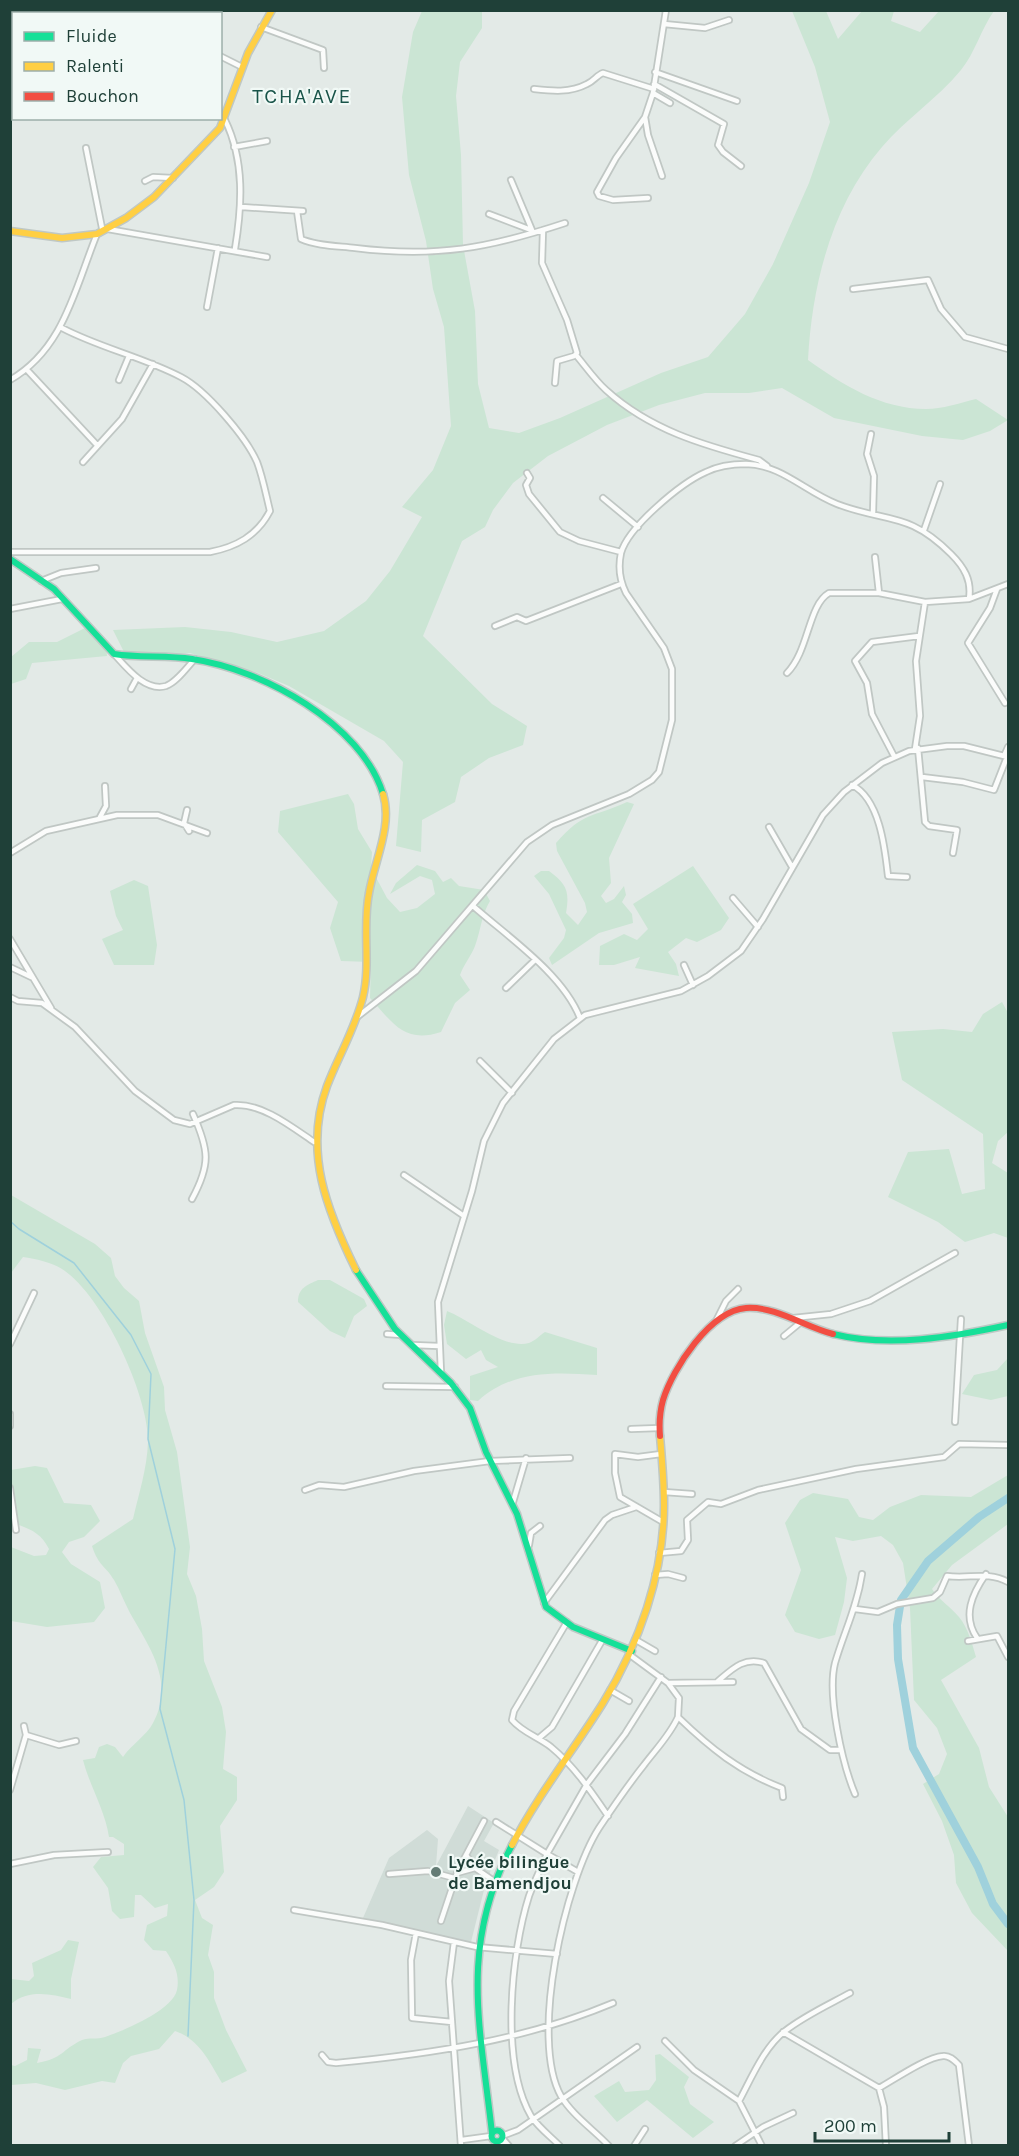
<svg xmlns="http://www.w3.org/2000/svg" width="1019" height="2156" font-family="Karla,sans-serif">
<rect width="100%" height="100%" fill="#e3eae7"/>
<!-- built -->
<path fill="#d0dcd7" d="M468,1806L494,1823L484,1841L499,1850L486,1882L471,1942L363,1918L389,1858L427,1830L438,1839L436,1866Z"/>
<!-- green -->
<path fill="#cbe5d4" d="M422,11H482V28L460,62L456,96L461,155L463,245L475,311L478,384L489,428L519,433L560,418L661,373L708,357L745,314L773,264L809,183L830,122L815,67L792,11H826L838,39L862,11H894L891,21L920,32L939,11H994C981,29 975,53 961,70C938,98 906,119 882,147C832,205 812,284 808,360C843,385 881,409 926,409C942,409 960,403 976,399L1008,420L990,431L963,440L922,436L834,418L782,388L749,393H705L659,405L607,425L548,456L513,483L493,510L485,527L462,541L423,636L492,704L527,726L523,745L489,758L461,777L455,802L422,820L421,852L396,846L403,762L384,741L289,686L258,673L190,653L126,656L113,630L185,627L231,632L277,642L324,631L366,601L390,571L422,517L402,507L433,470L451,426L444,327L433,289L426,241L409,175L402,97L413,32Z
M87,627L106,644L107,656L32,663L26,679L11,684V657L29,642H57Z
M348,794L354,804L358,829L372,852L371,868L387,898L400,912L417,908L435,894L432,880L420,876L390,894L396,883L417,865L435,871L443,882L451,878L459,886L484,890L490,901C481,916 481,930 475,946C471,956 464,964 460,975L470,990L455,1003L441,1032C404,1044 393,1023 370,998L371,962L341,961L330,928L338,902L278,832L280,811Z
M627,802L634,804L609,858L611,883L601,896L606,903L614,899L624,886L626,895L622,902L632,914L633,923L599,933L552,965L549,958L564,938L566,930L549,894L534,876L541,871H549C566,884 570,890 566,913L578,925L587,912L585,903L557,851L556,843C584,811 592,818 627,802Z
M693,866L729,918L721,930L697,942L686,938L668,952L676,964L679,976L635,968L640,957L614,965H599L600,946L624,934L637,940L648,929L633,904Z
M134,880L148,886L157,945L154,965H114L102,939L123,930L116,916L110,891Z
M1002,1002L1008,1013V1132L998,1141L992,1163L1008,1173V1238L994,1233L965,1242L938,1222L888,1197L908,1152L949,1149L962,1194L985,1189L983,1134L902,1080L892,1032L943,1029L972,1032L983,1014Z
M11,1195L95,1244L111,1258L115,1276L124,1288L139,1301L145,1333L164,1387L165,1410L177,1452L190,1547L187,1574L196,1596L202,1629L204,1661L222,1707L226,1732L223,1769L237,1777V1800L220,1826L224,1872L214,1887L195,1900L202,1918L213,1925L208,1955L214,1972V1998L226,2030L247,2071L222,2083C209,2061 199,2039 175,2031L159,2049L131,2056L123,2063L115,2083L102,2081L65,2090L36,2083L11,2085V2065L15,2066L27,2060L28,2048L41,2049L37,2063C64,2058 61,2050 82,2040C89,2037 97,2040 105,2037C123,2031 173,2010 177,1990C180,1975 174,1963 166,1951L153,1950L144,1940L147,1925L167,1916L168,1904L155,1908L141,1895H135L134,1917L120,1919L112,1911L108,1888L93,1867L101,1857L124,1855V1844L113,1837H109C105,1810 90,1787 83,1760L95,1758L99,1747L107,1744L115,1747L123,1757C131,1745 147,1735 153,1723C175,1682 150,1648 130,1613C124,1602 120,1590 114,1580C105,1565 99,1567 92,1546L133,1519C139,1493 147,1469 148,1442C149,1396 102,1294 62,1269C51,1262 36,1259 23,1257L11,1273Z
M318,1280H330L364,1299L367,1306L354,1316L345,1338L330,1331L298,1302C298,1288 307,1285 318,1280Z
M447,1311C470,1320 505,1350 529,1343C535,1341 540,1335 545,1332L597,1348V1375C554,1372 512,1370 478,1401L470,1400V1376L498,1367L486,1360L481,1350L466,1359L447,1344L444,1325Z
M1008,1358V1396L991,1400L962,1394L974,1375L997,1370Z
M35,1466L47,1468L64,1503L91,1505L100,1521L84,1537L69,1542L62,1552L71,1564L100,1582L105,1608L94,1622L47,1627L11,1621V1547L34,1556L46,1555L49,1549C42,1535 33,1530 19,1525L11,1533V1470Z
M1008,1475V1524L952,1565L932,1589C940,1601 950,1606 959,1617C968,1628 972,1643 976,1657L941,1680L979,1748L989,1787L1008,1817V1951L972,1913L956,1883L954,1855L942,1821L923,1784L939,1774L947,1754L937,1728L914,1700L910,1608L903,1563L893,1545L881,1536L853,1541L835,1537L847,1578L844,1602L835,1635L819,1639L795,1632L785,1615L801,1570L785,1523L800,1500L813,1493L848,1499L859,1517L873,1520L890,1507L921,1495L971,1497Z
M68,1940L79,1942L71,1979V1999C51,1994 28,1989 11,2004V1979L29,1981L34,1976L32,1963L61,1950Z
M660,2054L689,2077L684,2087L690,2104L714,2122L693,2138L647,2100L617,2122L594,2096L619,2081L625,2092L649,2090L656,2080L655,2055Z"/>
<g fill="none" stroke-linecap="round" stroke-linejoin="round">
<!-- stream -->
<path stroke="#9fd1dc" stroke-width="1.5" d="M10,1221L19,1229L74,1263L131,1335L151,1374L148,1439L175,1549L160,1709L184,1800L194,1900L188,2036"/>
<!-- river -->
<path stroke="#9fd1dc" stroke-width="8" d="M1008,1498L979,1517L928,1561L901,1600L897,1625L898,1659L913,1748L978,1867L993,1904L1008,1924"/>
<defs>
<path id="street" d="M151,10L155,14
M664,24L705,28L729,20
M261,27L323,50L324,68
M220,56L242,67
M655,72L737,101
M654,84L724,124L718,145L723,152L741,166
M534,89C552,91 570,93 587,84C594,81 597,75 603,73L654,89
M653,93L670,103
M645,117L616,158L597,192L599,196L613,200L648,198
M225,120C245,161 242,206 235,249
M234,147L267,141
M86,148L102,228L267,257
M662,176L648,135L645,117L653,93L666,10
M511,180L532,230
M145,181L153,177L173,178
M242,207L303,211
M297,211L301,239C317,246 338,246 355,248C436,258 489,248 565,223
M489,214L531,230
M543,230L542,263L567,320L577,353L574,356L557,361L555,383
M853,289L928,280L941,309L965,337L1008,349
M207,307L218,248
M576,355C586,367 595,380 606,390C650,430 703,445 759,460L767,466
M28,371L97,445
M10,380C64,349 75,288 97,234
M119,380L129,356
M871,434L867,454L874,476L873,513
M83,462L122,419L153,364
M527,473L530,478L526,485L529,494L560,532L579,541L621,552
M603,498L638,527
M924,530L940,484
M10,552H210C236,547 257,536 270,511C266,495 263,478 257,462C246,437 206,390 181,377C143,357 100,348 62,328
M875,557L879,593
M41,581L61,573L96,568
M997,589L990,608L968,643L1005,703
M10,609L62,599
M495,626L517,617L526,621L621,584
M114,654C126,667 145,692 166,686C177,682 187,667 195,659
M787,673C809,651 808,605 829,593H879L925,602L969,599L1008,584
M131,689L137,678
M918,748L925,822L929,826L957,830L953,853
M915,749L920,716L916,661L925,602
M894,756L872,714L867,683L855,661L872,642L919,636
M1004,756L1008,747
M922,777L963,782L994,790L1007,757
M852,785C880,799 885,849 888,876L907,877
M187,810L184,823L189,831
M100,817L106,806L105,786
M769,827L792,867
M10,853L46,831L117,815H158L207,833
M733,898L758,927
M473,906C508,937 563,974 580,1018
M10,939L51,1008
M684,965L693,985
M10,967L31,977
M506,988L535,960
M10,997L18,1001L42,1003L75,1027L135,1091L174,1120L190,1124L234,1105C262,1103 292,1127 314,1142
M357,1017L416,971L527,842L552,825L629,794L652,780L659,772L672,720V669L664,648L626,593C620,581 618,567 621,553C628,527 681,483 706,472C718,466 732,464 746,464C782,465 804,491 837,504C887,523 908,511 951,554C964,567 972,580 969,599
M480,1061L512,1093
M404,1175L464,1216
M192,1199C211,1164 209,1150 193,1114
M793,1318L831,1314L870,1301L955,1253
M717,1319L726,1301L738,1289
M387,1334L401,1335
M784,1336L801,1322
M10,1344L34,1293
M413,1345L439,1346
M441,1372L438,1302L472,1191L484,1141L503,1103L554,1039L585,1015L681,991L708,976L741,951L763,919L823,815L844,792L882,763L909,751L947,746H964L1008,757
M386,1386L455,1387
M10,1414V1426
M955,1422L961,1319
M631,1429L659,1428
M661,1454L638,1457L615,1454V1473L620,1497L663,1522
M10,1488L16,1530
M305,1490L319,1485L344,1487L414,1471L490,1461L570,1458
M664,1492L692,1494
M513,1502L526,1458
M529,1545L531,1533L540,1526
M659,1553L681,1551L688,1540L687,1520L708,1502L721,1504L758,1490L856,1469L944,1457L959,1444L1008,1445
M655,1575L668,1574L683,1578
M544,1603L605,1520L612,1515L636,1507
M855,1609L878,1612L897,1604L933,1598L940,1592L947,1576C970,1579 987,1571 1008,1582
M567,1622L514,1711L512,1720C522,1732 538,1737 551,1747C574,1766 591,1791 608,1816
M977,1638C962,1616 972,1594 986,1574
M636,1640L655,1651
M968,1641L997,1636L1008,1657
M630,1655L668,1683L733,1682
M717,1682C731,1670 744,1656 764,1663L801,1729L830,1750H839
M610,1690L629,1701
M678,1717C710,1748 740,1772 782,1788L783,1797
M26,1735L59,1745L76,1741
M539,1738L552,1727L603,1639
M10,1790L26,1735L24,1726
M855,1794C842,1763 827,1695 835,1663C844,1632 857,1607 862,1574
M484,1821L466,1855L475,1868L494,1881
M496,1822L547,1854C541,1868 534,1882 529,1896C511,1953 500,2062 531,2116C538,2127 550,2136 560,2146
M10,1864L54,1855L108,1852
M578,1872L547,1854L587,1784L625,1734L661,1677
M457,1873L466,1855
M389,1874L428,1871L454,1878
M294,1910L382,1925L477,1947L557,1954
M441,1921L457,1873L475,1868
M416,1933L411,1960L412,2018L452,2022
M454,1942L449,1981L461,2146
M783,2032L879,2088L884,2107L886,2146
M665,2041L694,2070L739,2101
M322,2055L328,2062L336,2063C431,2054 525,2040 613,2003
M879,2088C895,2079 927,2057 943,2056C950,2055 955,2061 959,2065L969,2146
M502,2136L518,2130L637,2047
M502,2138L509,2146
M462,2140L491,2136
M499,2141L503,2146
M609,2146C594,2130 572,2115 561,2096C529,2039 565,1881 599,1828C613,1807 628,1785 644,1765C656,1749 670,1735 678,1717L679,1698L668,1683
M634,2146L645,2129
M735,2146L763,2127L793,2113
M762,2146L739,2101C751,2079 764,2047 785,2031C804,2016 828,2005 850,1993"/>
<path id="fast" d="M10,559L54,589L114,654C140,658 166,655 192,659C262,669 362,724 383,794
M356,1270L395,1329L451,1383L470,1408L486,1452L517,1514L546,1607L573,1627L632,1651
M833,1334C889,1348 953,1337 1008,1325
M491.5 2136a5.5 5.5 0 1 1 11 0a5.5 5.5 0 1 1-11 0Z
M492,2133C480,2025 459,1946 512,1845"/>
<path id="slow" d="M10,231L62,238L97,234L126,218L154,197L220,128L248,53L272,10
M356,1270C327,1211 303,1151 327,1086C338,1057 355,1029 363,997C371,963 362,927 369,893C374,862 393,826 383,794
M512,1845C538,1795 573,1751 603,1703C639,1644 664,1574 664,1505C664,1482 662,1459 660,1436"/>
<path id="jam" d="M660,1436C659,1424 660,1411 663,1400C673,1368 710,1311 746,1308C776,1306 805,1327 833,1334"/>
</defs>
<!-- street casing -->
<use href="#street" stroke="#c0c7c4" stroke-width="8"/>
<!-- fast casing -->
<use href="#fast" stroke="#bfc8c5" stroke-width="9"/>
<!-- slow casing -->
<use href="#slow" stroke="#bfc8c5" stroke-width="9"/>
<!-- jam casing -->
<use href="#jam" stroke="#bfc8c5" stroke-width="9"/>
<!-- street -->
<use href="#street" stroke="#fbfcfb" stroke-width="4.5"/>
<!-- fast -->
<use href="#fast" stroke="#16e098" stroke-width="6"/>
<!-- slow -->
<use href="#slow" stroke="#ffcf43" stroke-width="6"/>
<!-- jam -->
<use href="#jam" stroke="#f24e42" stroke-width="6"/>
</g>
<!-- markers -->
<circle fill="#647c75" stroke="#f1f9f6" stroke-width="2" cx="436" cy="1872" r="6"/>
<g text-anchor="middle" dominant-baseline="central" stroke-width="4.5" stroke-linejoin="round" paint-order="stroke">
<!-- poi labels -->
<g font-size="18" font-weight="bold" fill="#1f4038" stroke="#f1f9f6" text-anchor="start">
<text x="448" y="1862">Lycée bilingue<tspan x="448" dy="21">de Bamendjou</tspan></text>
</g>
<!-- quarter labels -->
<g font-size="21" letter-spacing="1.5" fill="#195449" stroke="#f1f9f6">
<text x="302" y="96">TCHA'AVE</text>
</g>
</g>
<!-- border -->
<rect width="1019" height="2156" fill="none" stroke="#1f4038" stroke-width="24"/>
<!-- legend -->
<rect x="12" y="12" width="210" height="108" fill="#f1f9f6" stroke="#9dafaa" stroke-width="1.5"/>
<rect x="24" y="32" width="30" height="9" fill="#16e098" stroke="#9dafaa" stroke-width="1.5"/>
<text x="66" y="42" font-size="18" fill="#1f4038">Fluide</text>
<rect x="24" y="62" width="30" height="9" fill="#ffcf43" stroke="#9dafaa" stroke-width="1.5"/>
<text x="66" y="72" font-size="18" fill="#1f4038">Ralenti</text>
<rect x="24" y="92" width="30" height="9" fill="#f24e42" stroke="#9dafaa" stroke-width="1.5"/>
<text x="66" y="102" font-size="18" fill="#1f4038">Bouchon</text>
<!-- scale -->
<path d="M815 2132v9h134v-9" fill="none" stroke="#1f4038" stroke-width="3"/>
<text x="824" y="2132" font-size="18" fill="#1f4038" stroke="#f1f9f6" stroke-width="4.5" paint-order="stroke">200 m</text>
</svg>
